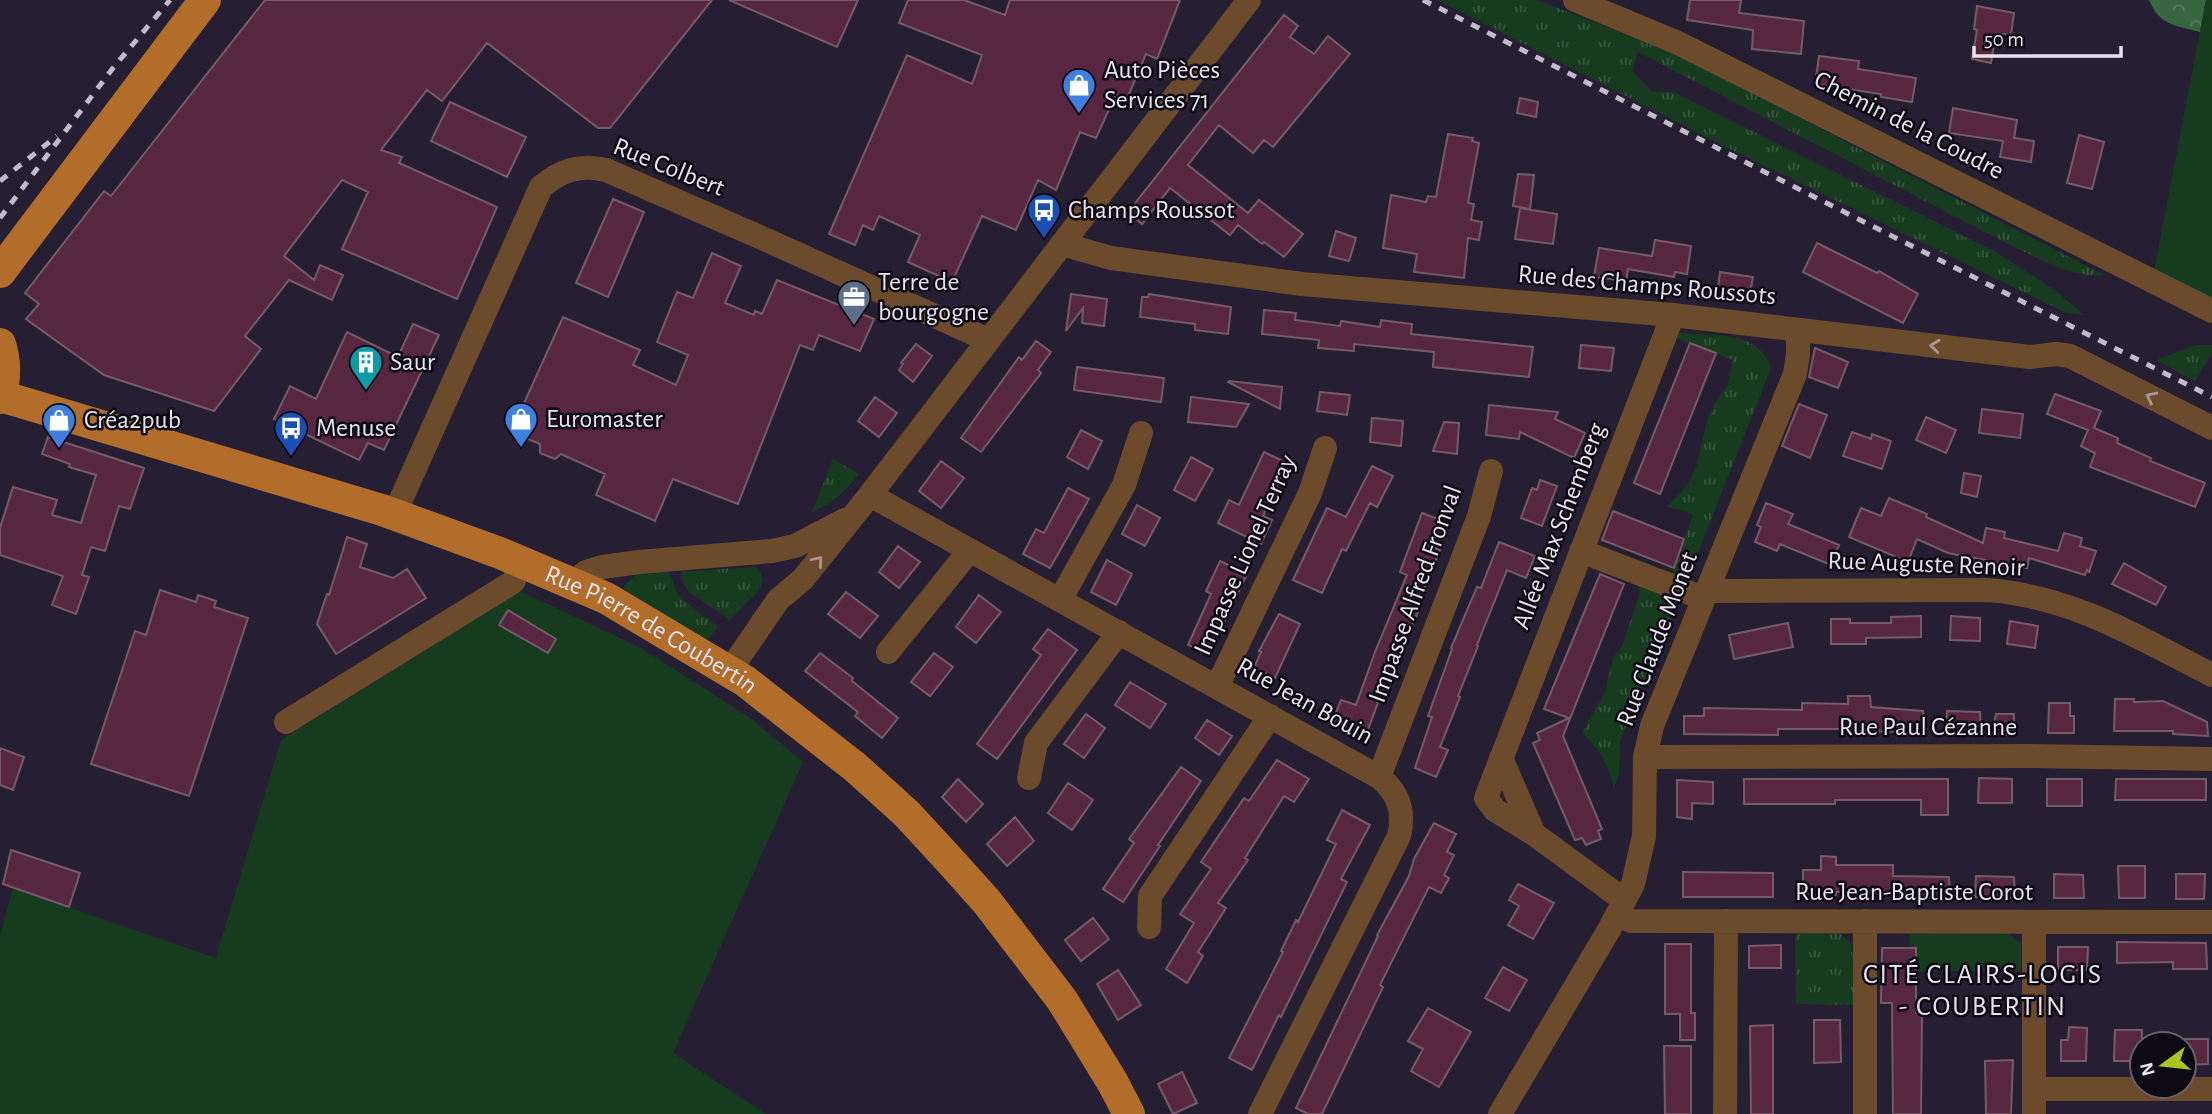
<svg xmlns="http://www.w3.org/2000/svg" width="2212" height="1114" font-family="'Alegreya Sans',sans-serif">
<defs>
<pattern id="grass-tufts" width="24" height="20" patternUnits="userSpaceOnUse" patternTransform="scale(1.75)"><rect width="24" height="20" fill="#173b1f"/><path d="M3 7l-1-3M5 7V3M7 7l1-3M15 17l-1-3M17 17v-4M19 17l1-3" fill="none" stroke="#395740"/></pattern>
<pattern id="forest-crowns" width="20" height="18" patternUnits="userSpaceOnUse" patternTransform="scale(1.75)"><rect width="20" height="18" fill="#376640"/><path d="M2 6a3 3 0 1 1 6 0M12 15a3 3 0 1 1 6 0" fill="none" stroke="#547c5c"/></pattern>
</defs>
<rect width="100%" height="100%" fill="#261e33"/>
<!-- grass -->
<path fill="url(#grass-tufts)" d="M1437,0H1537L1674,53L2104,275C2071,278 2039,258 2010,245L1638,52L1632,71L1652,92H1674L1994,251L2056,291L2084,315L2064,312L1722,145Z
M1678,333C1712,336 1758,329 1771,368L1687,581L1672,575L1693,515L1679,509L1667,507L1688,484L1697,465L1706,424L1714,405L1727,387L1733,360L1674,337Z
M2196,345H2212V353L2195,381L2156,360Z
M833,459L859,474C845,492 833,503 812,512Z
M755,567L760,572L763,581L759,590L730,620L690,593L683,583L681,572Z
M668,570L677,593L684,601L718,627L705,643L624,595V586L637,574Z
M1639,586L1679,601L1620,741L1619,774L1614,788C1608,766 1600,748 1582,733L1605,692L1613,658L1622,646L1640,593Z
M1795,933H1840L1852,945L1854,1005L1796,1004Z"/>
<!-- forest -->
<path fill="url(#forest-crowns)" d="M2149,0H2206L2200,32C2175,25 2160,26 2149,0Z"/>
<!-- garden -->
<path fill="#173b1f" d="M2206,0H2212V299L2154,271Z
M520,591L641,648L749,717L803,762L673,1053L766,1114H0V936L13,888L216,958L281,740Z
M2008,933L2021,944V971H1916V949L1910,948V934Z"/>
<!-- building -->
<path fill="#572641" stroke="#755b67" stroke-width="2" d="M265,0H712L610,128H598L487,43L442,101L427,90L381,150L402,157L399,163L497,207L457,299L342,249L368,192L342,180L284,256L314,280L320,265L343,275L332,300L289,280L245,336L261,349L214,411L104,375L26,319L39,304L25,293L104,191L111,196Z
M729,0H858L837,47Z
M908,0H964L1005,15L1010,0H1180L1157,59L1146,54L1127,99L1116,94L1096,138L1080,132L1056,190L1038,180L1016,230L982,216L952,282L908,262L920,235L879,216L873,230L863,225L855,245L829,234L907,55L972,84L982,55L899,23Z
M1690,0H1741L1739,13L1804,21L1801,54L1752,49L1753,30L1687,20Z
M1977,6L2014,13L2011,35L1996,33L1991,63L1972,59L1977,30L1974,29Z
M1284,15L1298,26L1290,37L1314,54L1328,36L1350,54L1273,147L1264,140L1253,153L1219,125L1188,165L1248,213L1259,200L1303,234L1284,257L1264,242L1262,244L1238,225L1230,235L1170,188L1142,224L1128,212Z
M1819,56L1859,61L1858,69L1916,78L1912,102L1881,97V94L1815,84Z
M1520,98L1538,102L1536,117L1517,113Z
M450,102L526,137L507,177L431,141Z
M1953,108L2017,120L2014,138L2034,141L2031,162L2000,157L2003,141L1949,133Z
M1448,134L1473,138L1472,141L1479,143L1468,203L1474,204L1471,220L1482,222L1479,240L1468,238L1464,278L1414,272L1417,254L1383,248L1391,195L1426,202L1428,196L1436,197Z
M2079,135L2104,142L2092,189L2067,183Z
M1518,174L1534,175L1530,209L1513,206Z
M613,199L644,212L608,297L576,283Z
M1520,208L1557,214L1553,244L1515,239Z
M1336,231L1356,238L1349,261L1329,256Z
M1655,240L1691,246L1687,274L1675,272L1674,277L1628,269L1626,281L1594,277L1599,248L1652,256Z
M1817,243L1877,273L1879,271L1918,294L1903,323L1803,272Z
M712,253L741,266L725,303L754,315L755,311L762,314L777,280L874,319L860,351L819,335L813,350L800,345L738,504L673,479L655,521L596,495L605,474L561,454L555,459L540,453V444L511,432L563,317L640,350L633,365L676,385L688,355L657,342L677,292L693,298Z
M1720,272L1753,277L1749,300L1717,296Z
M1071,294L1107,299L1104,326L1082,323L1083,308L1066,331Z
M1149,294L1231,307L1228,334L1195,330V324L1140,317L1142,297H1148Z
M1264,310L1296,313L1295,320L1340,326L1341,321L1380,327L1381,320L1412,324L1411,334L1533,347L1529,377L1433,367L1434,352L1354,344V351L1318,348L1319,340L1262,334Z
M413,324L439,335L384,450L368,443L359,460L274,419L290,386L316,399L347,332L398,357Z
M1036,341L1051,352L1038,370L1041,373L981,452L961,438L1019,357L1022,360Z
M1690,343L1716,353L1660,494L1634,483Z
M916,344L932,356L913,382L899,370L903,364L901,363Z
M1581,345L1614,348L1611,371L1579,368Z
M1815,348L1848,362L1838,388L1809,377Z
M1077,367L1164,378L1161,402L1074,390Z
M1229,381L1282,387L1280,409L1228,382Z
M1320,392L1350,395L1347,415L1317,411Z
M2055,394L2101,411L2094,428L2118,438L2117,443L2151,458L2150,461L2205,483L2195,507L2090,467L2095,453L2081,446L2088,430L2047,414Z
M875,397L897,413L879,437L858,421Z
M1191,397L1249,404L1236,427L1188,422Z
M1799,404L1827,415L1810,458L1782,446Z
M1489,405L1558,412L1555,419L1585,433L1574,458L1520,432L1519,439L1486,435Z
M1982,409L2023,414L2020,438L1979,433Z
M1926,417L1956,430L1946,453L1916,440Z
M1372,418L1403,421L1401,446L1370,442Z
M1444,422L1459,423L1457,454L1433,451Z
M1081,430L1102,441L1088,469L1067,457Z
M1852,432L1871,439L1872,434L1891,441L1882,469L1843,456Z
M48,437L144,468L130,509L119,506L105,551L91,547L82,575L89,577L76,614L52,605L63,576L0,555V528L13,487L57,500L52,515L81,523L96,475L69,467L70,464L42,454Z
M1264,452L1287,463L1263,516L1272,520L1261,544L1218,523L1229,500L1239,505Z
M1191,457L1213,469L1195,501L1174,490Z
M941,461L964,478L941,508L919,491Z
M1372,466L1393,476L1377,507L1370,503L1346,551L1342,549L1322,593L1293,580L1327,508L1346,517Z
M1964,473L1981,476L1977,497L1961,493Z
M1540,480L1557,486L1542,526L1521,518L1532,488L1537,490Z
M1068,488L1089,499L1050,568L1023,554L1036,529L1044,533Z
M1889,498L1927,514L1926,517L1983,543L1986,528L2005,532L2004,538L2058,551L2064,533L2082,538L2080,546L2096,551L2089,572L2087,570L2085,575L2029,558L2027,568L1948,553L1917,539L1908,562L1849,537L1861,508L1881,516Z
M1766,503L1793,514L1788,524L1839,545L1831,565L1780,544L1777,551L1755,542L1761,527L1757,525Z
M1137,505L1160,518L1145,546L1122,534Z
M1613,511L1684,539L1674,568L1602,540Z
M1422,513L1438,519L1428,545L1440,550L1418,604L1421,605L1397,659L1399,660L1387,690L1383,689L1366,735L1332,723L1341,700L1356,705L1375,652L1407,575L1400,572Z
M347,537L367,544L360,567L393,578L407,569L426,598L336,654L317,624L327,594L329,595Z
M1499,542L1535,556L1526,578L1507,570L1477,645L1478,646L1458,696L1460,697L1440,747L1448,750L1436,777L1415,768L1432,717L1428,716L1452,649L1451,648L1477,587L1481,588Z
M898,546L920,562L899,588L879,572Z
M1107,560L1132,574L1116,605L1091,592Z
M1220,561L1247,574L1209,654L1188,645L1211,594L1206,591Z
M2124,563L2166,587L2156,605L2112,584Z
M1600,574L1624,584L1563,736L1602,829L1598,831L1601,839L1586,845L1582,838L1575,840L1533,743L1540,740L1537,733L1569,718L1544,709Z
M160,590L196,602L198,595L216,601L214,607L248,618L189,796L91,764L135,631L146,635Z
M846,592L878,616L860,638L828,614Z
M979,595L1001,612L976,643L956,627Z
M508,610L556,639L548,653L499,625Z
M1279,614L1300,624L1275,678L1254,668L1261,652L1259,651Z
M1921,616V637L1866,638V644H1831V619H1850V623H1891V617Z
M1951,616L1980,618V641L1950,640Z
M2010,621L2038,626L2035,648L2007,644Z
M1788,623L1793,647L1734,659L1729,635Z
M1048,629L1077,650L997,759L977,744L1041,655L1033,649Z
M820,653L853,678L852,681L898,718L882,738L855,716L858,712L805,671Z
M934,653L953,667L930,696L911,682Z
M1130,682L1166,704L1150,728L1115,705Z
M1848,696H1870L1871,707L1923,711L1924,732L1849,731V729H1778V735L1684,734V716H1704V708L1802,710V703L1848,704Z
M2115,699H2134V702L2163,701L2207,722L2208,736L2173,734V731H2114Z
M2049,703H2070V716H2074V733H2048Z
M1947,711L1980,712L1981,734H1946Z
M1086,714L1105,728L1084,758L1064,744Z
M1996,714H2014V735H1992Z
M1207,720L1232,736L1219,755L1195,738Z
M0,748L24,757L13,790L0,785Z
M1277,760L1309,779L1294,802L1284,796L1245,858L1248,860L1218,903L1226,908L1198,952L1203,956L1187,983L1166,969L1194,923L1180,914L1211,869L1201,862L1244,798L1249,801Z
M1181,767L1201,781L1158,845L1160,846L1123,902L1103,889L1134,843L1129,839Z
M1979,778L2012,779V803H1978Z
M958,779L983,804L966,822L942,797Z
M1744,779H1948V815H1921V800H1835V804H1744Z
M2047,779H2082V806H2047Z
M2116,779H2206V800H2115Z
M1677,780L1713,782V804L1692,803V819L1677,817Z
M1068,783L1093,800L1072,830L1048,813Z
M1342,810L1370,825L1341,879L1347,882L1281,1017L1279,1015L1252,1070L1229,1058L1283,952L1281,951L1296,920L1298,922L1336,844L1327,840Z
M1015,817L1034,841L1007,866L987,844Z
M1434,823L1456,834L1447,852L1454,855L1444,875L1449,878L1441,893L1429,887L1380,985L1383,987L1322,1114H1308L1296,1108L1378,936L1377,935L1409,876L1414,859Z
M11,850L80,873L69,907L3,884Z
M1821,856L1836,857V865H1893V876L1949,877L1950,898H1920V891H1884V894L1870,895V892H1836V895L1803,894V870H1821Z
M2118,866H2145V898H2119Z
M1683,872L1773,873V897H1683Z
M2054,874L2083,875L2084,898H2054Z
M2176,874H2205L2204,899H2176Z
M1976,876L2014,877L2015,898L1975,897Z
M1518,884L1554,903L1533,939L1508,925L1519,906L1509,900Z
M1093,918L1109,939L1081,961L1065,940Z
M2117,942L2206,943L2207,969H2173V962L2117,963Z
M1665,944H1691V1013H1695V1040H1680V1014H1665Z
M1781,945V968H1749V946Z
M2058,947H2088L2087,970H2058Z
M1882,948H1916V1013H1922L1921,1114H1893L1892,1003H1881Z
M1503,967L1527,980L1509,1011L1485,998Z
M1118,970L1141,1005L1118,1020L1097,984Z
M1428,1008L1471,1032L1439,1087L1411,1071L1423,1049L1408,1041Z
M1814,1020H1840L1841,1062L1814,1063Z
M1773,1025V1114H1751L1750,1026Z
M2069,1027L2087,1028L2086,1061H2061V1040H2068Z
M2115,1030H2142V1061H2114Z
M2184,1039H2208V1064L2184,1065Z
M1664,1046H1691V1114H1665Z
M2013,1060L2011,1114H1986L1985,1061Z
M1182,1072L1197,1103L1173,1114L1158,1084Z"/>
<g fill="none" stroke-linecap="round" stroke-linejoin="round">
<!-- minor -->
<path stroke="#6c4a2c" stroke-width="24" d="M1575,0L1678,43L2212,311
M1062,244L1111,258L1302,284L1673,315L2030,357L2056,354L2070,356L2212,428
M870,495L1379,777C1398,792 1405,811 1399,836L1260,1114
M394,515L541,187C561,170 580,164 606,170L771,242L988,340
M1581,551L1703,598
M573,583L586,572L602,567L639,562L772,551L795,546L845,520
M1706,591L1987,590C2071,596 2138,637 2212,675
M1060,600L1124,485L1141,433
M888,652L970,550
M739,657L778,600L803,579L870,495L1249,0
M1217,687L1310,493L1325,448
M286,722L513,582L522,562
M1645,757L2031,756L2212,759
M1501,758L1534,834
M1379,777L1479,516L1491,471
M1029,778L1036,743L1119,632
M1624,900L1534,834L1495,810L1486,798L1673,315
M1618,913L1631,921L2212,922
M1865,921V1114
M2034,922V1114
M1149,927L1150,896L1270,716
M2034,1089H2212
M1500,1114L1610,928L1633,884L1644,836L1645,757L1652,726L1795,374L1798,354V330
M1725,1114L1726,921"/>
<!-- major -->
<g stroke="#b36d2a" stroke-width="32">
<path d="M0,272L205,0"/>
<path d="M0,344C6,362 5,380 0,398"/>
<path id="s1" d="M1,396L382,510L500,553L606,598L745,681L855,767L907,814L953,864L987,902L1062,1000L1113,1083L1129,1114"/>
</g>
<!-- rail -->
<path stroke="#c0baca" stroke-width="5" stroke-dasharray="9 9" stroke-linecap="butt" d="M1423,0L2212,397
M0,181L57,136
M0,218L113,68L170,0"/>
</g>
<!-- one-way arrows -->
<defs><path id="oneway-chevron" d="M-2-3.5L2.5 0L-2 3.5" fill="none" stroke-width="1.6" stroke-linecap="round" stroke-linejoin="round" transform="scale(1.75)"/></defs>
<g stroke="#aa968e">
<use href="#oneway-chevron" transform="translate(1935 346) rotate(-174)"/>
<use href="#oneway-chevron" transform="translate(2151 397) rotate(-154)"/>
<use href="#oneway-chevron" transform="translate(818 561) rotate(-50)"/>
</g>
<!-- icons -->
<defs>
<symbol id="shop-pin" viewBox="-11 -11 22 30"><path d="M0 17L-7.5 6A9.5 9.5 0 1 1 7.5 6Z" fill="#3f7fe0" stroke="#0e0a13"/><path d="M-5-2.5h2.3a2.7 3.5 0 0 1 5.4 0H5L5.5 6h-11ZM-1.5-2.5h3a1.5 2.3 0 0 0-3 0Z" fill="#fff"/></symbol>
<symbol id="bus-pin" viewBox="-11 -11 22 30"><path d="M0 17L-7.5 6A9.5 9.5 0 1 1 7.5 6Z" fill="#1a4fb4" stroke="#0e0a13"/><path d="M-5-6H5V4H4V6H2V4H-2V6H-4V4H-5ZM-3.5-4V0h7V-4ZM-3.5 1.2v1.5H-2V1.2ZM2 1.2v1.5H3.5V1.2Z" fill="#fff"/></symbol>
<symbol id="office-pin" viewBox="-11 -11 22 30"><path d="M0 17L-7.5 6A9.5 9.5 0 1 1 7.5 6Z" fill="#5c6f8a" stroke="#0e0a13"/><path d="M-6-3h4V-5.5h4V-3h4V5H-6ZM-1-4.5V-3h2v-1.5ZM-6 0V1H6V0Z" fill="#fff"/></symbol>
<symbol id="building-pin" viewBox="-11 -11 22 30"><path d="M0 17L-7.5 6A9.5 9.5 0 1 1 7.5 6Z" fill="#0f9aa8" stroke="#0e0a13"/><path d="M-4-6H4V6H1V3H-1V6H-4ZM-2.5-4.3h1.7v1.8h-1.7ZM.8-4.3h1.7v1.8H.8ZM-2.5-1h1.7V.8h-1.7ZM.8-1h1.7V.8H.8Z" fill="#fff"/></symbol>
</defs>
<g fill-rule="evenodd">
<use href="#shop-pin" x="1060" y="66" width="38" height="52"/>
<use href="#bus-pin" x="1025" y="191" width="38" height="52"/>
<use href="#office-pin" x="835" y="278" width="38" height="52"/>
<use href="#building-pin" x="347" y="343" width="38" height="52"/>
<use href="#shop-pin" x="502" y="400" width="38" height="52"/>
<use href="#shop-pin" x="40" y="401" width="38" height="52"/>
<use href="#bus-pin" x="272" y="409" width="38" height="52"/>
</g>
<g text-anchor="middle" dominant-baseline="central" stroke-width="5" stroke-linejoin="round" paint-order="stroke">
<!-- poi labels -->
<g font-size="26" fill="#e7e2f0" stroke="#0e0a13" text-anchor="start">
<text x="1104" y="70">Auto Pièces<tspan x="1104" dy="30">Services 71</tspan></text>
<text x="1068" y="210">Champs Roussot</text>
<text x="878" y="282">Terre de<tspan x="878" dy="30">bourgogne</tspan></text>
<text x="390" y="362">Saur</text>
<text x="546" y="419">Euromaster</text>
<text x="84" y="420">Créa2pub</text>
<text x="316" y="428">Menuse</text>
</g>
<!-- street labels -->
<g font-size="26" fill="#e7e2f0" stroke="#0e0a13">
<text transform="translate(1909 125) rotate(27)">Chemin de la Coudre</text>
<text transform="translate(669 167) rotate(22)">Rue Colbert</text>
<text transform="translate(1647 285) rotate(5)">Rue des Champs Roussots</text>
<text transform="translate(1559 526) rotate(-69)">Allée Max Schemberg</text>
<text transform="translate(1245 555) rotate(-66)">Impasse Lionel Terray</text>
<text transform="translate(1926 564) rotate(2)">Rue Auguste Renoir</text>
<text transform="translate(1415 594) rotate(-70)">Impasse Alfred Fronval</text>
<text stroke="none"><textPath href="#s1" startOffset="693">Rue Pierre de Coubertin</textPath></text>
<text transform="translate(1657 639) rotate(-69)">Rue Claude Monet</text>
<text transform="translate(1305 701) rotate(29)">Rue Jean Bouin</text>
<text x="1928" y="727">Rue Paul Cézanne</text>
<text x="1914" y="892">Rue Jean-Baptiste Corot</text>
</g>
<!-- neighbourhood labels -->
<g font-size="28" letter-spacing="2" fill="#e7e2f0" stroke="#0e0a13">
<text x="1983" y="975">CITÉ CLAIRS-LOGIS<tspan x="1983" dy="32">- COUBERTIN</tspan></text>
</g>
</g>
<!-- north arrow -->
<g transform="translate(2163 1065) rotate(255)"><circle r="33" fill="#0e0a13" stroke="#65606b" stroke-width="2"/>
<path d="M0-5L12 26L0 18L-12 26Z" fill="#a8c71d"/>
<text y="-10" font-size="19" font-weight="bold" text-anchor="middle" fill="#e7e2f0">N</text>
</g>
<!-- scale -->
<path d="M1974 46v10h147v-10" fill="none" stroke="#e7e2f0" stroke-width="3.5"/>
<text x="1984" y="46" font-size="21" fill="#e7e2f0" stroke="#0e0a13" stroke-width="5" paint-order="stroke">50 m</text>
</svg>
